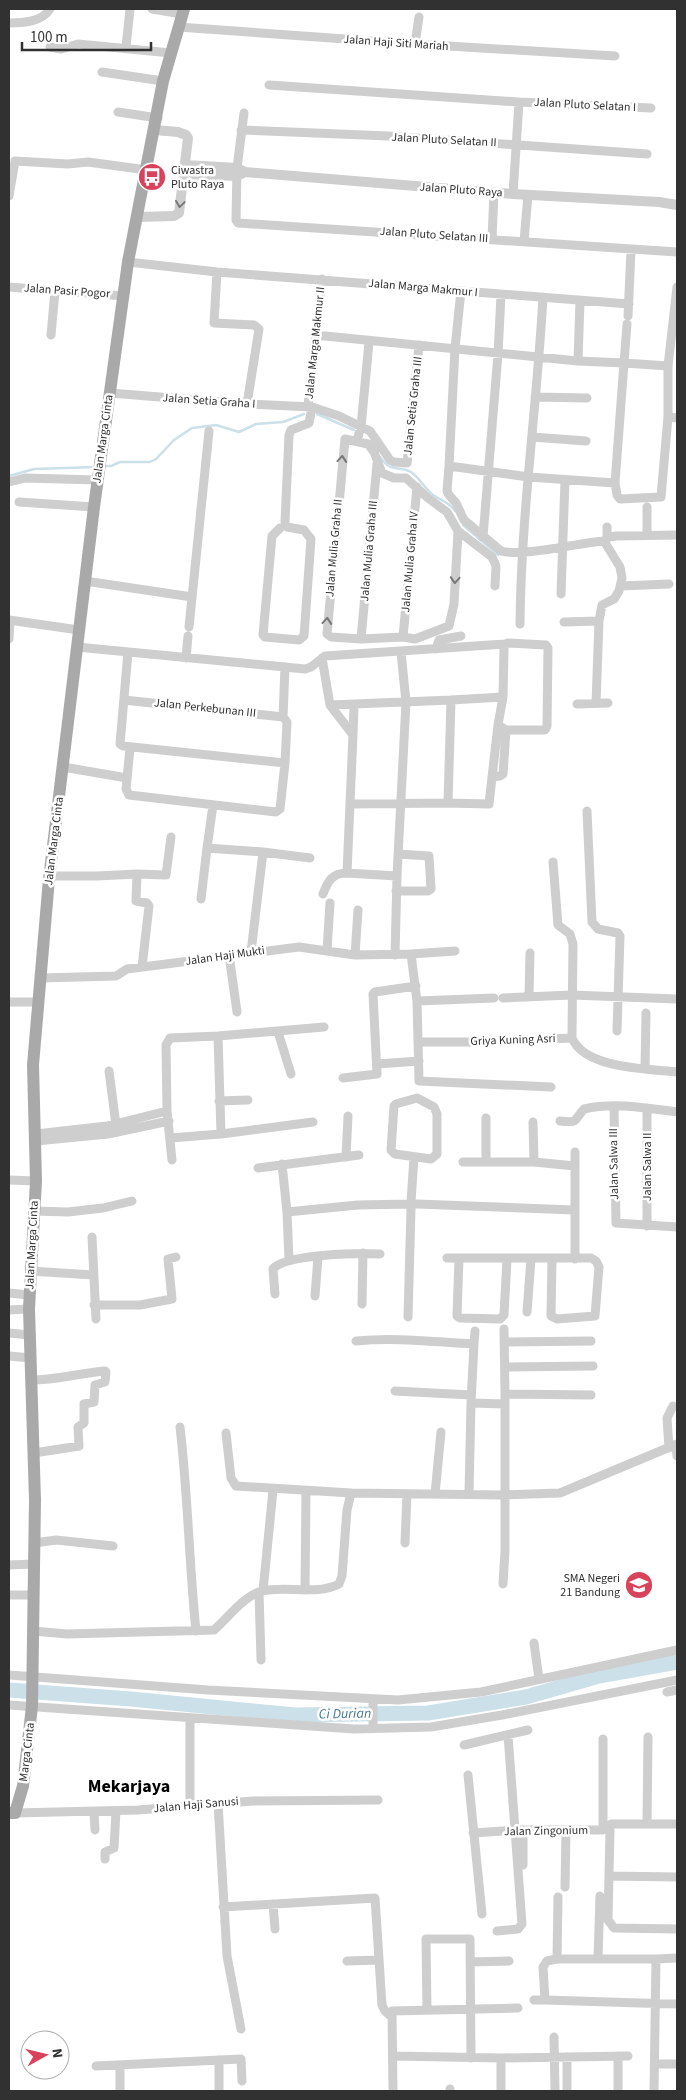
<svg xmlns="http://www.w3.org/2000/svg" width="686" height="2100" font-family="'Source Sans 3',sans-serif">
<rect width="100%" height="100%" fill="#fff"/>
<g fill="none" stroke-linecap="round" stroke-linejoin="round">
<!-- stream -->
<path stroke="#cbe0e9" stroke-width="2.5" d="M317,414L354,430
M380,457C393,475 397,464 411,472C420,478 425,489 433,495C442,501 449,502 455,511
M104,466H111L120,462H150L156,459L174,440L192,428L216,425L239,432L256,424L283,422L304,414
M9,476L34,469L96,467
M463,525L498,555"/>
<!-- river -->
<path stroke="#cbe0e9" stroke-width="15" d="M9,1690L131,1699L295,1715L428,1713L526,1697L599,1676L677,1662"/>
<!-- minor -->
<path stroke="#cecece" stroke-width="9" d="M152,9L182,14
M9,23C23,23 42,22 50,9
M178,27L415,44L615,56
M415,44L419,17
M50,47L61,49L78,44L171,53
M126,47L130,9
M102,72L163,81
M269,85L519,102L513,194
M519,102L651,108
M118,112L158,118
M244,113L237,168L236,220L238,223L677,252
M241,130L388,136L647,154
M9,196L15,161L68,164L88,162L147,170
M492,239L494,192
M524,241L528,195
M128,262L217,272L629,304
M217,272L214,323L254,325L259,329L247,404
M9,287L124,296
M461,291L455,348L449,466L529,477L615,483L624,363L578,361
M628,316L631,250
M627,324L624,363L668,366V417L677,418
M51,335L55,291
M315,335L578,361L580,301
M668,366L677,287
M110,393L247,404L312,407L339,416L370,431L390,460L394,462L407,463L419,345
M535,397L587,398
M308,406L322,279
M532,437L586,441
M357,440L361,427L369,342
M449,466L447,491L449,495L456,503L464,520L501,551C524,557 577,543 604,541L620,567L622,578L619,591L614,599L602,605L599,621L596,703
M9,482L25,478L98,480
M615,483L617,495L620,499L661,497L668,417
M19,502L94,507
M647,507V535
M285,522L289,435L291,430L309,423L312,407
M607,527V538
M280,528L272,536L263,635L265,637L299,640L304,636L311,539L304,530L287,527
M458,531L454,604L449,626L415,639L403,637L361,639L331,637L327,634L345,439L368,444L374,452L382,473L394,478H406L428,498L447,512L458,531L492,557L496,566L495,586
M483,537L498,354L501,295
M604,541L609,537L616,536L677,535
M85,581L192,597
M621,586L669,584
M561,594L565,480
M9,620L79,630
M564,622L599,621
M520,624C521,515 537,406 543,297
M189,627L209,431
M403,637L417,487
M9,639L10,621
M361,639L377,464
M508,643L546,645L548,648L547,726L545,730H506L498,725L503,697L504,648L505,644Z
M77,647L305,669L311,667L325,656L505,644
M436,649L439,640L461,636
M128,652L120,744L123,746L285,763L287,722L283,717
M186,658L188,636
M322,658L330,705L353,735L347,873L397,876
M124,700L283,717
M451,700L503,697
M577,704L608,703
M330,705L451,700L448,803L489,804L498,725
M283,717L285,667
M353,735L354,705
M130,748L126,789L129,795L276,812L280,809L285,763
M63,767L127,778
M492,777L500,776L503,774L506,730
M350,804L448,803
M213,805L207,848L263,852L251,952
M587,811L592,922L598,929L618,933L620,936L617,1031
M263,852L310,858
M553,862L558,925L570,934L573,944L572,1038C585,1069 649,1069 677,1072
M137,874L166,875L171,837
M50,876H97L137,874L136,901L147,903L149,906L142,967
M396,891H428L431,889L429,856L398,854
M323,894C328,881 332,873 347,873
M201,899L207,848
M327,950L330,903
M411,954L417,1001L419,1081L551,1087
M229,955L237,1012
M355,955L358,910
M395,955L397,876L406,702L401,652
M41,978L116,976L127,969L299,947L355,955L411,954L455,951
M529,996L530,953
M503,998L571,995L677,999
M417,1001L494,998
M9,1002H39
M278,1032L291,1074
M218,1036L221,1134
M419,1042H474L572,1038
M377,1064L419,1061
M645,1069L646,1013
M109,1071L116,1125
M343,1078L377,1074L373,994L375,992L416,986
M417,1098L434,1107L437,1114V1154L431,1159L395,1154L391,1150L394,1106L396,1104Z
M219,1101L248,1100
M614,1106L616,1223L677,1227
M647,1108V1226
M486,1118V1162
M560,1121C579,1123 573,1121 584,1109C615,1102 646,1108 677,1112
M533,1122L534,1162
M36,1134L107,1126L167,1111
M170,1138L221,1134L313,1122
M36,1141L108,1134L169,1121
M575,1152V1259
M346,1157L348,1116
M172,1160L167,1111L166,1045L170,1038L218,1036L324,1027
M463,1162H534L575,1166
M282,1164L287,1212L289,1260
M258,1168L359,1155
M9,1180L36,1181
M411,1202L414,1157
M417,1204L575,1210
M34,1211L68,1212L103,1208L132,1201
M287,1212L358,1205L410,1204
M92,1237L96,1319
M447,1258H591L596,1261L599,1267L595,1316L557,1319L551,1316L552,1259
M459,1258L457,1316L460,1318L500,1319L504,1315L507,1259
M30,1271L93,1275
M9,1293L29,1295
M275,1294L273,1269C284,1254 360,1253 380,1254
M315,1296L318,1257
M362,1304L363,1253
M94,1305H140L172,1299L168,1259L176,1257
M9,1310L29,1309
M527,1312L531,1259
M408,1317L411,1209
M504,1329L505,1394L591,1395
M9,1333L30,1335
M356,1341C396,1337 434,1342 474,1344L471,1403L505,1404
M504,1342L591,1341
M474,1344L475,1331
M9,1356L31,1358
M505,1367L593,1366
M31,1380C57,1380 80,1373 105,1371L106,1372L105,1382L95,1385L94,1402L84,1404V1423L78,1427L79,1446L34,1453
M395,1391L471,1395
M180,1427C188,1495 189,1563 196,1631
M226,1433L231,1478L236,1486L351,1493
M676,1445L677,1456
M669,1448L667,1418L673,1406
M435,1494L441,1432
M469,1494L471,1403
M34,1543L56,1540L113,1546
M405,1543L407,1494
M9,1565L33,1564
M503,1584L505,1550V1394
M305,1590L306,1491
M263,1591L273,1490
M259,1592L261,1660
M9,1595H33
M33,1631L67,1634L214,1630C228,1618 243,1596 262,1591C286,1585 316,1596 339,1584L342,1576L347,1510L351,1493L504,1495L560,1493L677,1444
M534,1643L539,1679
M9,1675L208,1690L398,1700L481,1692L677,1650
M667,1692L677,1690
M9,1705L354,1729L431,1727L502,1715L677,1680
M190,1718V1804
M373,1728V1699
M603,1739V1824L610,1830L608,1920L614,1928L677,1929
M464,1745L528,1730
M468,1775L482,1914
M218,1803L227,1956L241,2029
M94,1812L95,1830
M15,1813L138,1810L253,1801L378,1800
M647,1824L648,1737
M523,1830V1865
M473,1833L516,1830H603L611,1824H677
M105,1859V1852L114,1848L116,1811
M609,1876L677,1877
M565,1887L566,1830
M273,1904L275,1929
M223,1907L375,1898L382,2005L385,2011L392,2017
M497,1931L518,1929L522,1924L508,1735
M557,1959L558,1897
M598,1959L600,1896
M656,1959L677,1958
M347,1961L379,1960
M470,1962L509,1961
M534,2000H545
M427,2010L426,1939H470L471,2058
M554,2037L555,2091
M393,2056L501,2058L628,2056
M618,2056V2091
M567,2057V2091
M219,2060V2091
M655,2064H677
M120,2065V2091
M96,2066L241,2059L242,2081
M450,2089V2091
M393,2091L392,2011L518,2008
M501,2091V2058
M654,2091L656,1959H557L547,1961L543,1967L545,2000L640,2003L677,2004"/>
<!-- tertiary -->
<path stroke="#cecece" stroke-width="10" d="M185,165L237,168L245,172L513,194L659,202L677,205
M184,174L237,176L245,172
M137,217L174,216L179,213L188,138L186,135L178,132L155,130"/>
<!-- primary -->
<path stroke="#a9a9a9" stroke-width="12" d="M9,1813H15L23,1786L32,1706L35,1500L29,1309L36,1181L33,1065L49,879L94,507L128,262L163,81L184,9"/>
</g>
<!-- one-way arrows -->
<defs><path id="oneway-chevron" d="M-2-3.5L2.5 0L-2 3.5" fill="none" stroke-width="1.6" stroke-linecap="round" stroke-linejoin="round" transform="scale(1.25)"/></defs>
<g stroke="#787878">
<use href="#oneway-chevron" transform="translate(180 204) rotate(98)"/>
<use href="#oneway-chevron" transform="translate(342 459) rotate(-85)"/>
<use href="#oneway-chevron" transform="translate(455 580) rotate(94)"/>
<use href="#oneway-chevron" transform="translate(327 621) rotate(-85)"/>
</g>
<!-- icons -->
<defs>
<symbol id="bus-disc" viewBox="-11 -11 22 22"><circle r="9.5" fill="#d9425b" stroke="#fff"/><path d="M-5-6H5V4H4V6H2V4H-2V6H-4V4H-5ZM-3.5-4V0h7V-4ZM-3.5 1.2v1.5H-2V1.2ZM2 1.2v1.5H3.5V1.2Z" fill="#fff"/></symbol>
<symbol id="school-disc" viewBox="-11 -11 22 22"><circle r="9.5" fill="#d9425b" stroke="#fff"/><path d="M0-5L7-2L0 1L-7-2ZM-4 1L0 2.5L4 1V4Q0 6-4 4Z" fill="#fff"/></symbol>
</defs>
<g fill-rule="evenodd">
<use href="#bus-disc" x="136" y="161" width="32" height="32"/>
<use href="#school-disc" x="623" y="1569" width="32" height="32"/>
</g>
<g text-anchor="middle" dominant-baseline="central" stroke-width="5" stroke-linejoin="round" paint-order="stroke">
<!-- street labels -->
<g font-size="12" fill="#313131" stroke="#fff">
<text transform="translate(396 43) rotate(4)">Jalan Haji Siti Mariah</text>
<text transform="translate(585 105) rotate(3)">Jalan Pluto Selatan I</text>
<text transform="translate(444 140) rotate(3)">Jalan Pluto Selatan II</text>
<text transform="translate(461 190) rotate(4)">Jalan Pluto Raya</text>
<text transform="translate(434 235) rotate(4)">Jalan Pluto Selatan III</text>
<text transform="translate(423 288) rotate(5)">Jalan Marga Makmur I</text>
<text transform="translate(67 291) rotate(4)">Jalan Pasir Pogor</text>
<text transform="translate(315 343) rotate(-84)">Jalan Marga Makmur II</text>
<text transform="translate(209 401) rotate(4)">Jalan Setia Graha I</text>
<text transform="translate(413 406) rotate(-84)">Jalan Setia Graha III</text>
<text transform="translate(103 439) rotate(-82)">Jalan Marga Cinta</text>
<text transform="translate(334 548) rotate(-85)">Jalan Mulia Graha II</text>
<text transform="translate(369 551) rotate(-85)">Jalan Mulia Graha III</text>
<text transform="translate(410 562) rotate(-85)">Jalan Mulia Graha IV</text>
<text transform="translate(205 708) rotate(6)">Jalan Perkebunan III</text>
<text transform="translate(54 841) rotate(-83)">Jalan Marga Cinta</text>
<text transform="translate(225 956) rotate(-8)">Jalan Haji Mukti</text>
<text transform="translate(513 1040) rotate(-2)">Griya Kuning Asri</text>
<text transform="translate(614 1164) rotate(-91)">Jalan Salwa III</text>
<text transform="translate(647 1167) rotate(-90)">Jalan Salwa II</text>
<text transform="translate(32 1245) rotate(-87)">Jalan Marga Cinta</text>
<text transform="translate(27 1752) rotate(-83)">Marga Cinta</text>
<text transform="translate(196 1805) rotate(-5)">Jalan Haji Sanusi</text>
<text transform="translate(546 1831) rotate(-1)">Jalan Zingonium</text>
</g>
<!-- poi labels -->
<g font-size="12" fill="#313131" stroke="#fff" text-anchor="start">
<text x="171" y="170">Ciwastra<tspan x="171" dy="14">Pluto Raya</tspan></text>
<text x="620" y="1578" text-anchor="end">SMA Negeri<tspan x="620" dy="14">21 Bandung</tspan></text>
</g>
<!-- water labels -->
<g font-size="14" font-style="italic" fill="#44788e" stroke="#fff">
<text transform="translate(345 1714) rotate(-1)">Ci Durian</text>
</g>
<!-- district labels -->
<g font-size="18" font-weight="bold" fill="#000" stroke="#fff">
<text x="129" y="1786">Mekarjaya</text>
</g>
</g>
<!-- border -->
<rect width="686" height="2100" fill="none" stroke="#313131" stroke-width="20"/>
<!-- north arrow -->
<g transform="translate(45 2055) rotate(82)"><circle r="24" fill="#ffffff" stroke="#adadad"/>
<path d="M0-4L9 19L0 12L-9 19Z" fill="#d9425b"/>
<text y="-8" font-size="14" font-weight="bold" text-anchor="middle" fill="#313131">N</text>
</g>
<!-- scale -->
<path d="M22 42v8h129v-8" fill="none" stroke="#313131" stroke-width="2.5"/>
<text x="30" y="42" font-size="15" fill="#313131" stroke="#ffffff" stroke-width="4" paint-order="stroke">100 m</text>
</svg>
